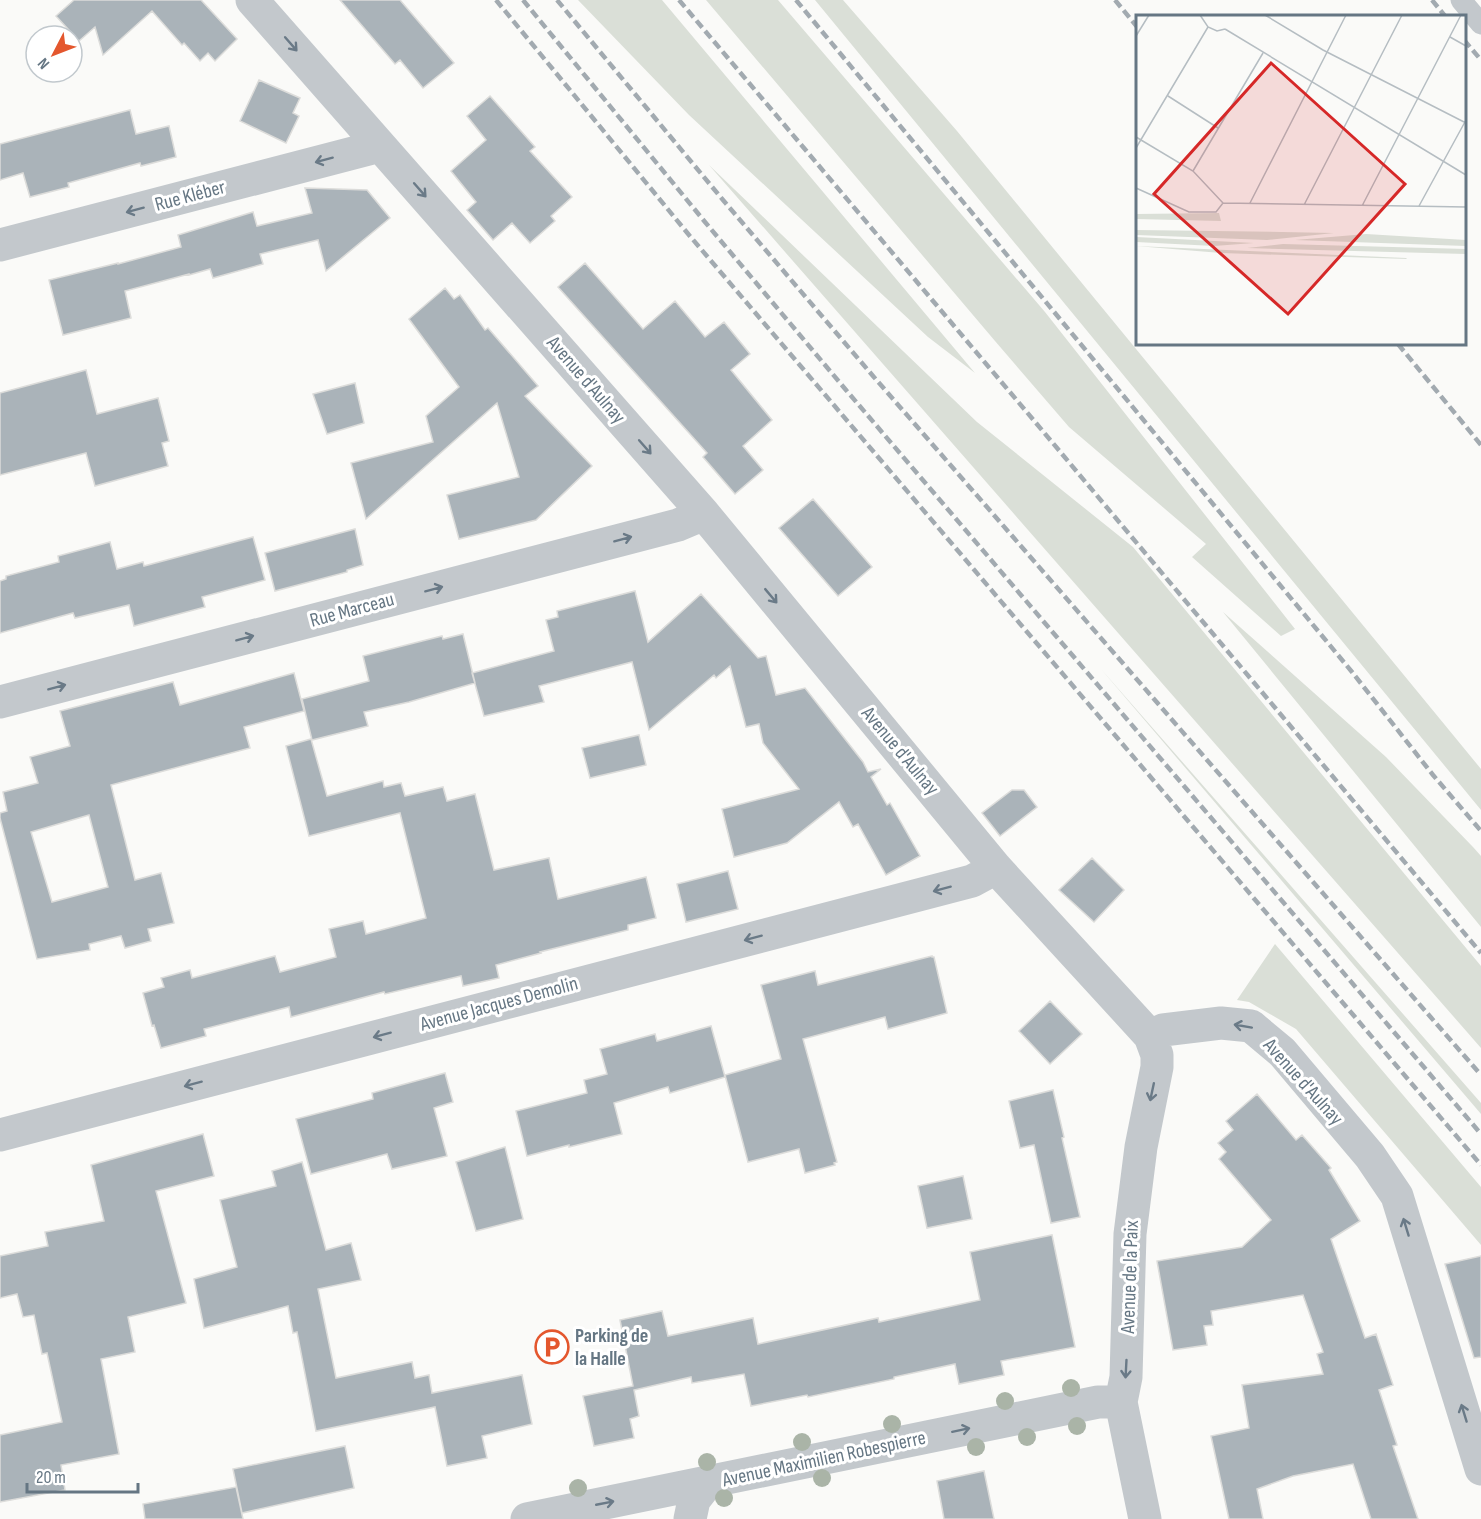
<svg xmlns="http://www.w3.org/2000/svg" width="1481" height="1519" font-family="'Sofia Sans Condensed',sans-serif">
<rect width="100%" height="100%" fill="#fafaf8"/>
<!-- green -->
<path fill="#dadfd7" d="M578,0H662L975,373L928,337L689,115Z
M706,0H778L1045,312L1295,629L1281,636L1192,557L1206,544L1069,427L995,341Z
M815,0H843L957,131L1481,769V810Z
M709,165L977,422L1133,547L1481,966V1048Z
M1223,612L1386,757L1473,847L1481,856V927Z
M1101,669L1481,1103V1114Z
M1275,944L1481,1187V1245L1296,1029L1249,1002L1237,1000Z"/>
<!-- building -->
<path fill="#aab3b9" stroke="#dcdcda" stroke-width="1.5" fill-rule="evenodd" d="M74,0H201L237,39L215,61L208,53L200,61L184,43L182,45L152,11L103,55L95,27L79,41L56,16Z
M340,0H400L454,63L423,88L400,60L395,64Z
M259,80L300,98L293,113L299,116L286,143L240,121Z
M490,96L535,147L530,151L572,197L551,216L555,221L530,243L512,223L493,240L467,210L476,202L451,171L486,140L467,116Z
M130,110L136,134L169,126L176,157L141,166L140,163L68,183L69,187L30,197L23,173L0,180V144Z
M305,188L367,190L390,218L326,271L318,240L260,254L263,264L213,278L210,269L189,275V274L125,291L131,318L63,335L49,280L118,263V264L181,247L178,235L253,212L257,226L312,213Z
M585,263L643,329L675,301L705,337L724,322L750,354L731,370L772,420L743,446L763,470L735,494L703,457L707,453L558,287Z
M445,288L454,299L460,295L485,330L488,328L538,386L525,396L592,466L536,520L459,539L447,495L519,477L497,403L366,519L351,463L433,442L426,416L459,387L409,319Z
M86,370L97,414L158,398L169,441L162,443L168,466L95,486L86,453L0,475V393Z
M355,383L364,423L327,434L313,394Z
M813,499L872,567L838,596L779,528Z
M355,529L363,565L347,570V572L275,591L265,553Z
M253,537L265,580L202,597L205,607L134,626L129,605L75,618L73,613L0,633V581L6,579V576L59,562L58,556L110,542L117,569L143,562L144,566Z
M635,591L648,642L701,594L758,658L766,656L776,695L805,688L863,762L868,772L881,769L871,777L887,805L890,803L920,856L886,875L858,824L853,827L839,802L787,843L734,857L722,809L799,789L763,743L759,724L746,727L730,666L716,678L714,675L649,730L632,662L539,686L544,702L484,716L472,673L554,651L546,620L558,617L557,611Z
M463,634L475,683L409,702L364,712L368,726L312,740L302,699L369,681L363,656L442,636L443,639Z
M294,673L304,711L244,727L250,748L111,785L135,880L161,873L174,923L148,929L151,941L125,948L121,936L89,944L90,950L37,959L0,818V813L7,811L3,792L38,783L30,757L70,746L60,711L173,682L180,705ZM89,815L108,887L52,902L31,832Z
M639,735L646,765L590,778L582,748Z
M311,739L327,796L383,781L384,787L401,783L405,796L443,787L447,801L475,794L494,870L549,858L558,899L646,877L656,918L628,925V930L540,952L541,953L496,965L499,978L463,986L461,976L385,994L384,992L291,1017L289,1007L204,1029L206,1036L161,1048L154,1025L152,1026L143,993L164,987L161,978L190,970L192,978L275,956L280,972L336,957L329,929L363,921L366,934L426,918L400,813L309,836L286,746Z
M1012,790H1024L1037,807L1000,836L982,813Z
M1092,858L1124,890L1094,922L1059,890Z
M728,871L738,909L686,922L677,884Z
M932,956V957H934L947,1013L888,1029L885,1017L803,1039L837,1162L834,1163L835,1165L805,1173L799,1149L748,1162L725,1075L781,1059L761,985L815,971L818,985Z
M1050,1001L1082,1034L1050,1064L1019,1031Z
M711,1026L725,1077L670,1093L668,1087L614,1103L622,1134L569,1147V1145L527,1156L516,1111L587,1093L584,1080L607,1074L600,1049L655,1034L657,1041Z
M445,1073L453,1102L434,1108L447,1156L392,1169L387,1154L311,1174L296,1119L373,1099L372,1093Z
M1053,1090L1064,1137L1062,1138L1080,1217L1051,1223L1034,1145L1020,1148L1009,1101Z
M1257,1094L1296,1140L1302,1135L1331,1168L1329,1170L1360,1221L1331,1239L1365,1338L1376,1334L1393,1385L1379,1390L1397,1445L1393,1446L1418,1519H1371L1353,1464L1293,1476L1257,1489L1263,1519H1229L1211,1436L1249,1428L1242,1385L1323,1374L1317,1354L1323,1352L1303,1295L1211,1311L1213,1325L1204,1326L1207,1345L1173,1350L1157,1261L1242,1247L1271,1220L1219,1159L1226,1152L1218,1143L1233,1130L1226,1121Z
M203,1134L214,1176L156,1191L186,1303L128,1317L135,1352L101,1359L119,1454L61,1465L65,1490L0,1502V1435L62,1422L47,1353L42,1354L34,1315L23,1317L17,1294L0,1298V1256L48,1246L45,1232L104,1221L91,1165Z
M505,1147L523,1219L476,1231L456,1162Z
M302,1162L326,1250L351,1243L361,1280L318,1289L336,1378L412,1362L415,1378L429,1375L432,1393L522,1375L532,1424L482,1436L487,1458L447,1466L435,1407L316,1431L297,1332L293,1333L288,1306L204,1328L194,1279L237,1267L220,1200L276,1186L272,1171Z
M963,1176L972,1219L927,1228L918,1186Z
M1052,1235L1075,1347L1001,1361L1004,1375L959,1384L955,1364L894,1377V1379L808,1397L807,1395L751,1406L744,1374L692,1383L691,1377L634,1390L639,1416L630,1419L634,1438L594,1446L583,1396L633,1386L620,1320L662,1311L668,1336L753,1318L758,1344L878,1318L879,1322L980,1300L970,1252Z
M1481,1256V1357L1474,1358L1445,1264Z
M345,1446L354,1488L242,1513L233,1469Z
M984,1471L994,1519H944L937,1481Z
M236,1487L243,1519H145L143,1504Z"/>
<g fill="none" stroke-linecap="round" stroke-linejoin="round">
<!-- service -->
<path stroke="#c3c8cc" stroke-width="21" d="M1461,0L1481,24"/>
<!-- minor -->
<path stroke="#c3c8cc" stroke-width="33" d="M252,0L704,514L996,868L1150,1036L1157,1055V1067L1141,1147L1130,1234L1126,1377L1121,1402L1145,1519
M0,245L380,146
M0,702L678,525L704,514
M1150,1036L1163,1030L1221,1023L1251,1026L1282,1052L1370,1156L1397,1196L1481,1469
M0,1135L972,881L996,868
M527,1519L1098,1402H1121
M690,1519L694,1500L708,1482"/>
<!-- rail -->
<path stroke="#a2aab0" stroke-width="4.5" stroke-dasharray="9 4.5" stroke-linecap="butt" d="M496,0L689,235L1481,1165
M523,0L705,222L846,390L1481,1134
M557,0L723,200L873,376L1481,1075
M679,0L1036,423L1481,953
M796,0L1352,672L1433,775L1481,831
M1115,0L1138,28
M1432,0L1445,16
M1464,40L1481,60
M1398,344L1481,445"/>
</g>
<!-- trees -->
<g fill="#aab4a7">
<circle cx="1071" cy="1388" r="9"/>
<circle cx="1005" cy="1401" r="9"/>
<circle cx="892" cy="1424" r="9"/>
<circle cx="1077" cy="1426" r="9"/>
<circle cx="1027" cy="1437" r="9"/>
<circle cx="802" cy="1442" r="9"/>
<circle cx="976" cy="1447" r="9"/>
<circle cx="707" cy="1462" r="9"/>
<circle cx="822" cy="1478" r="9"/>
<circle cx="578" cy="1488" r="9"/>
<circle cx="724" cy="1498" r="9"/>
</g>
<!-- one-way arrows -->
<defs><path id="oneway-shaft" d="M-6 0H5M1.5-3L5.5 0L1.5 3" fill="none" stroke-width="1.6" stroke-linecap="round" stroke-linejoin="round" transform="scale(1.5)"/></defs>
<g stroke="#6a7a87">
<use href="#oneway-shaft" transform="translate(291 44) rotate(49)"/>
<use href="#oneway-shaft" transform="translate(324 160) rotate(165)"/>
<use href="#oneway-shaft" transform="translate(420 190) rotate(49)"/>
<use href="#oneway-shaft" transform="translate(135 210) rotate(165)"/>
<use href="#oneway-shaft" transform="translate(645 447) rotate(49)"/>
<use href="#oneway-shaft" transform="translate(623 539) rotate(-15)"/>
<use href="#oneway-shaft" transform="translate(434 589) rotate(-15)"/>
<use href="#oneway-shaft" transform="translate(771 596) rotate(50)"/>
<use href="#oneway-shaft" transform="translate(245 638) rotate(-15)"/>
<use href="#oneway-shaft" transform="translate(57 687) rotate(-15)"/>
<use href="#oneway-shaft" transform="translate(942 889) rotate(165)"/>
<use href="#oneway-shaft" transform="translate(753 938) rotate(165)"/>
<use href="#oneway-shaft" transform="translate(1243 1026) rotate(-170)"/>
<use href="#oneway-shaft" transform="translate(382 1035) rotate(165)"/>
<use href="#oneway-shaft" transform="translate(193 1084) rotate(165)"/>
<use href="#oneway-shaft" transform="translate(1152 1092) rotate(102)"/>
<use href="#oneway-shaft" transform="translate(1406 1227) rotate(-107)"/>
<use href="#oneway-shaft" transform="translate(1126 1369) rotate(93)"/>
<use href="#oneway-shaft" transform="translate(1464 1413) rotate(-107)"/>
<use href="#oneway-shaft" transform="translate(961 1430) rotate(-12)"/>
<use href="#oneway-shaft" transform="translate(605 1503) rotate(-11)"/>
</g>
<!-- icons -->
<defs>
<symbol id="parking-ring" viewBox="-11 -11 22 22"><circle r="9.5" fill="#fff" stroke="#e4572e" stroke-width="1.5"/><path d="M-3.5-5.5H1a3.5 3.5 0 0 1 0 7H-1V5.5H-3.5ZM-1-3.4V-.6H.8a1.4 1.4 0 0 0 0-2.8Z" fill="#e4572e"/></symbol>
</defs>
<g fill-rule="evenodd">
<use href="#parking-ring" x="533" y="1328" width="38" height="38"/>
</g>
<g text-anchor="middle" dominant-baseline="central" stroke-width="6" stroke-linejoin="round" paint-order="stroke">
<!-- street labels -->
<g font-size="20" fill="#657683" stroke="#fff">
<text transform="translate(190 196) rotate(-15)">Rue Kléber</text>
<text transform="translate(586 380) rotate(49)">Avenue d'Aulnay</text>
<text transform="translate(352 610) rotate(-15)">Rue Marceau</text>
<text transform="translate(900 751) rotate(50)">Avenue d'Aulnay</text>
<text transform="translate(499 1004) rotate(-15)">Avenue Jacques Demolin</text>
<text transform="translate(1303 1082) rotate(48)">Avenue d'Aulnay</text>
<text transform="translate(1130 1277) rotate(-88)">Avenue de la Paix</text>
<text transform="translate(824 1459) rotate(-12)">Avenue Maximilien Robespierre</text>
</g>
<!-- poi labels -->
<g font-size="20" font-weight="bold" fill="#657683" stroke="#fff" text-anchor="start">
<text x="575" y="1336">Parking de<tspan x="575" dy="23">la Halle</tspan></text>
</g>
</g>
<!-- overview -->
<g transform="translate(1136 15)">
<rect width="330" height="330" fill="#fafaf8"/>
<path d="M83,198L85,206L0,204V199ZM0,215L146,217L198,218L131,225L0,220ZM230,219L330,225V231L159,225ZM0,222L118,228L78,231L0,227ZM147,229L330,234V239L111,233ZM0,231L270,243L271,244L85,238Z" fill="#dadfd7"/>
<path fill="none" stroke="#b5bdc2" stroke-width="1.5" d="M64,0L72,12L81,16L89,14M129,0L187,35L330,108M89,14L330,160M0,21L13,0M314,22L330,31M32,81L82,113M0,122L57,156L87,188M0,133L72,12M57,156L127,38M0,173L53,197H80L87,188M87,188L330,192M114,188L210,0M168,190L266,0M226,191L325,0M283,191L330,105"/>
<path fill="#d62828" fill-opacity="0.15" stroke="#d62828" stroke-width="3" d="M135,48L269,169L152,299L18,179Z"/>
<rect width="330" height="330" fill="none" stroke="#657683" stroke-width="3"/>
</g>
<!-- north arrow -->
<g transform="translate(54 54) rotate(228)"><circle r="28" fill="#ffffff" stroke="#c1c8cd" stroke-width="1.5"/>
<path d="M0-4.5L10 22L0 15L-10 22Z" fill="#e4572e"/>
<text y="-9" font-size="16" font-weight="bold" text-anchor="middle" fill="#657683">N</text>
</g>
<!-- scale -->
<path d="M27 1483v9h111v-9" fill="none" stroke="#657683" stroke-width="3"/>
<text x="36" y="1483" font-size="18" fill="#657683" stroke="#ffffff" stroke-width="4.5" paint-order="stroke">20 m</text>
</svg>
